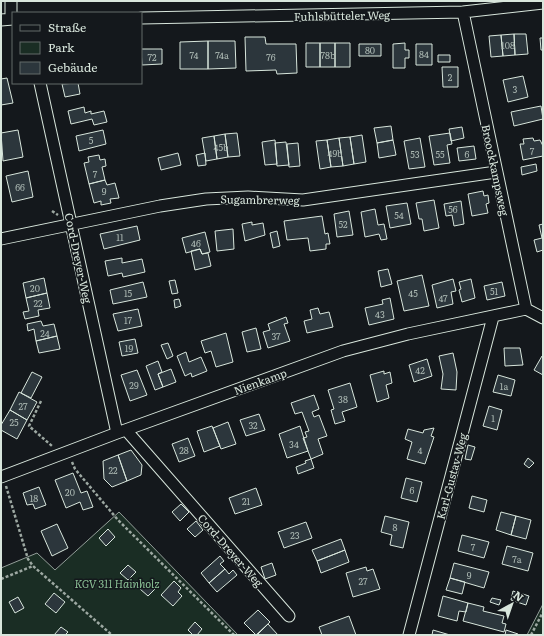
<svg xmlns="http://www.w3.org/2000/svg" width="544" height="636" font-family="Literata,serif">
<rect width="100%" height="100%" fill="#14181c"/>
<!-- green -->
<path fill="#1a2d24" stroke="#939e99" d="M119,512L238,635H1V568L37,553L55,570Z
M543,604V635H527Z"/>
<!-- building -->
<path fill="#2c363c" stroke="#d8e6dc" d="M514,34L515,55L503,56L501,35Z
M514,34H526L528,54L515,55Z
M501,35L503,56L491,57L489,36Z
M245,37H265L266,44H296L297,73L277,74L276,70L246,71Z
M540,38H543V50H541Z
M208,41V69H180V42Z
M208,41H235L236,68L208,69Z
M306,43H320V67H306Z
M320,43H335V67H320Z
M335,43H350V67H335Z
M405,43V50H409V58H405V68H393V44Z
M359,44H381V56H359Z
M416,44H432V65H416Z
M141,49H162V64L142,65Z
M438,55H450V62H438Z
M442,67H458V87H443Z
M523,76L528,97L508,102L503,80Z
M7,78L13,103L1,105V79Z
M78,83L80,94L65,97L62,84Z
M541,106L543,119L514,126L511,112Z
M84,107L85,113L91,111V114L104,111L107,122L94,125L92,119L71,124L68,111Z
M391,126L393,140L377,143L374,128Z
M462,127L464,138L451,141L449,129Z
M18,130L23,157L3,161L1,133Z
M103,130L106,144L79,151L76,136Z
M237,133L240,156L228,157L225,134Z
M450,133L452,144L447,145L450,163L434,165L429,136Z
M225,134L228,157L217,159L214,136Z
M362,135L366,162L354,164L350,137Z
M214,136L217,159L206,161L202,138Z
M350,137L354,164L343,166L339,138Z
M339,138L343,166L331,167L327,140Z
M420,138L425,167L409,169L404,141Z
M533,138L534,141L540,140L543,146V156L523,160L520,144H524L523,139Z
M275,140L277,164L265,165L262,142Z
M327,140L331,167L320,169L316,141Z
M393,140L396,155L379,158L377,143Z
M286,142L289,165L277,166L275,143Z
M298,143L300,166L289,167L287,144Z
M474,146L476,159L459,161L457,148Z
M178,153L181,165L161,170L158,158Z
M205,153L206,165L198,166L196,155Z
M99,155L100,160L105,159L106,166L102,167L105,180L89,184L84,163L89,162L88,157Z
M536,164L537,171L522,175L521,167Z
M28,171L33,197L12,202L6,176Z
M105,180L107,185L115,183L119,198L110,199L111,203L101,205V201L94,203L89,184Z
M483,191L484,196L488,195L489,203L486,204L488,213L472,216L468,194Z
M434,200L439,228L424,231L422,219H419L416,203Z
M461,201L464,224L454,226L452,215L446,216L444,204Z
M407,203L411,224L390,228L386,206Z
M375,209L378,225L384,224L387,239L381,240L379,234L365,237L361,212Z
M349,211L353,235L337,237L334,214Z
M322,216L325,234L328,233L330,244H326V249L310,251L308,238L287,240L284,221Z
M252,222V225L263,223L265,235L245,241L242,224Z
M543,224V250L537,252L534,240L542,238L539,225Z
M137,226L140,240L104,249L100,234Z
M233,229L234,249L217,251L215,231Z
M277,231L280,246L273,248L270,233Z
M205,232L210,252L202,254L200,249L186,253L182,238Z
M200,249L202,254L208,253L211,266L195,270L191,251Z
M122,258V263L142,259L145,272L123,277L122,273L108,276L105,261Z
M388,269L392,284L381,287L378,271Z
M422,275L429,306L404,311L397,281Z
M44,278L47,293L26,298L23,283Z
M453,279L456,291L451,292L453,304L437,308L432,285Z
M471,279L475,298L462,302L459,290L461,289L459,282Z
M175,280L178,293L172,294L169,281Z
M143,282L147,297L113,304L110,290Z
M502,282L505,296L487,300L484,286Z
M47,293L50,308L38,310L39,316L25,319L23,312L29,311L26,298Z
M390,298L394,319L369,325L365,308L383,304L382,300Z
M179,299L181,306L175,308L174,300Z
M318,308L320,314L329,312L333,327L307,333L304,321L312,319L310,310Z
M138,309L142,326L118,331L113,314Z
M286,317L288,323L284,324L290,341L268,348L263,332L270,330L268,324Z
M41,321L43,326L54,324L57,336L36,341L34,329L28,331L27,324Z
M256,328L261,349L247,352L242,332Z
M226,333L233,362L216,367L211,351L205,353L201,341Z
M57,336L60,349L39,353L36,341Z
M135,339L138,353L122,356L119,342Z
M168,343L173,356L167,359L161,345Z
M504,348H520L523,365L505,366Z
M186,352L189,362L201,357L207,371L192,377L191,373L185,376L177,356Z
M453,353L457,372L456,390L441,389L443,374L439,356Z
M542,356L543,357V375L534,370Z
M427,359L432,376L414,382L409,365Z
M158,361L162,372L158,374L163,387L155,390L146,366Z
M171,369L176,382L163,387L158,374Z
M137,370L147,395L130,401L121,375Z
M384,371V374L390,372L392,383L386,385L389,398L377,402L370,375Z
M32,372L42,377L31,398L21,393Z
M498,375L515,380L511,396L493,392Z
M350,383L357,407L342,412L345,421L335,424L331,410L334,409L328,390Z
M19,392L37,402L27,420L10,410Z
M314,395L319,409L312,412L314,417L319,415L327,436L318,439L323,454L311,459L303,438L307,437L305,432L309,431L302,412L295,414L291,403Z
M489,406L502,410L497,430L483,426Z
M10,410L27,420L17,439L1,430V425Z
M259,414L265,430L246,436L240,420Z
M228,422L236,444L221,449L213,428Z
M212,426L220,446L204,452L197,431Z
M300,426L308,451L287,458L279,434Z
M434,428L431,436L434,437L425,464L407,459L412,442L405,439L408,429L423,433L424,430Z
M188,438L195,456L179,462L172,444Z
M468,445L475,447L471,460L465,459Z
M131,450L142,465L141,475L127,481L118,455Z
M118,455L127,481L112,487L104,479L103,461Z
M528,458L534,463L529,468L524,464Z
M311,459L314,468L298,474L296,467L306,463L305,461Z
M73,473L81,493L87,491L93,507L83,510L80,502L66,508L55,480Z
M406,478L422,482L417,502L401,498Z
M39,487L46,505L35,509L33,504L27,505L23,493Z
M256,488L262,505L235,514L229,498Z
M472,496L487,500L484,512L469,508Z
M181,504L189,512L180,521L172,512Z
M501,512L516,516L511,535L496,530Z
M385,516L409,522L403,548L390,545L392,535L381,532Z
M516,516L531,520L526,539L511,535Z
M196,521L203,530L195,537L187,529Z
M306,522L312,538L284,548L278,532Z
M57,524L68,548L52,556L41,531Z
M108,529L115,537L106,546L99,538Z
M462,535L489,542L484,558L458,551Z
M341,539L345,550L317,561L312,550Z
M507,546L533,553L528,571L502,564Z
M345,550L349,562L321,573L317,561Z
M220,556L224,561L220,564L225,569L209,583L201,573Z
M272,563L276,575L265,579L261,567Z
M454,563L489,572L484,588L450,578Z
M128,565L136,572L128,580L120,573Z
M366,567L367,571L373,569L380,589L353,597L346,573Z
M225,569L229,574L233,570L237,575L217,592L209,583Z
M450,578L465,582L462,594L446,590Z
M174,581L181,588L178,592L182,596L173,606L161,595Z
M147,582L155,589L148,596L140,589Z
M513,591L529,596L526,605L511,600Z
M54,593L65,602L56,613L45,604Z
M443,596L468,603L466,612L459,611L457,621L438,616Z
M18,597L24,608L15,613L9,602Z
M492,598L501,600L499,605L490,602Z
M468,603L484,607L483,611L504,616L502,623L506,624L504,632L463,621Z
M258,610L270,622L256,635L244,623Z
M349,616L356,635H322L319,627Z
M195,622L202,629L197,635H193L188,630Z
M268,624L278,635H257Z
M61,627L68,632L65,635H54Z
M433,630L450,635H432Z
M506,630L518,634L517,635H505Z"/>
<g fill="none" stroke-linecap="round" stroke-linejoin="round">
<defs>
<path id="street" d="M463,12L526,309L543,318
M141,18L463,12L543,3
M11,19V1
M1,20L13,19
M40,83L117,433
M1,239L160,206L206,199L248,197L303,200L496,172
M126,430L289,616
M1,477L117,433L343,351L408,334L526,309
M409,635L493,317"/>
</defs>
<!-- street casing -->
<use href="#street" stroke="#d8e6dc" stroke-width="13"/>
<!-- path -->
<path stroke="#9da8a2" stroke-width="2.5" stroke-dasharray="3 2" stroke-linecap="butt" d="M52,211L58,215
M41,401L29,426L52,446
M72,462L75,469L118,520L234,635
M6,486L28,559L33,566L112,635
M1,579L33,566
M531,635L543,612"/>
<!-- street -->
<use href="#street" stroke="#14181c" stroke-width="11"/>
</g>
<g text-anchor="middle" dominant-baseline="central" stroke-width="3" stroke-linejoin="round" paint-order="stroke">
<!-- number labels -->
<g font-size="9" fill="#adbab4">
<text x="508" y="45">108</text>
<text x="370" y="50">80</text>
<text x="424" y="54">84</text>
<text x="194" y="55">74</text>
<text x="222" y="55">74a</text>
<text x="328" y="55">78b</text>
<text x="152" y="57">72</text>
<text x="271" y="57">76</text>
<text x="450" y="77">2</text>
<text x="515" y="89">3</text>
<text x="91" y="140">5</text>
<text x="221" y="147">45b</text>
<text x="532" y="151">7</text>
<text x="335" y="153">49b</text>
<text x="415" y="154">53</text>
<text x="440" y="154">55</text>
<text x="467" y="154">6</text>
<text x="95" y="174">7</text>
<text x="20" y="187">66</text>
<text x="104" y="191">9</text>
<text x="453" y="209">56</text>
<text x="399" y="215">54</text>
<text x="343" y="224">52</text>
<text x="120" y="237">11</text>
<text x="196" y="243">46</text>
<text x="35" y="288">20</text>
<text x="494" y="291">51</text>
<text x="128" y="293">15</text>
<text x="413" y="293">45</text>
<text x="443" y="298">47</text>
<text x="38" y="303">22</text>
<text x="380" y="314">43</text>
<text x="128" y="320">17</text>
<text x="45" y="333">24</text>
<text x="276" y="336">37</text>
<text x="129" y="348">19</text>
<text x="420" y="370">42</text>
<text x="134" y="385">29</text>
<text x="504" y="386">1a</text>
<text x="343" y="399">38</text>
<text x="23" y="406">27</text>
<text x="493" y="418">1</text>
<text x="14" y="422">25</text>
<text x="253" y="425">32</text>
<text x="294" y="444">34</text>
<text x="184" y="450">28</text>
<text x="420" y="450">4</text>
<text x="113" y="470">22</text>
<text x="412" y="490">6</text>
<text x="70" y="492">20</text>
<text x="34" y="498">18</text>
<text x="246" y="501">21</text>
<text x="395" y="527">8</text>
<text x="295" y="535">23</text>
<text x="473" y="547">7</text>
<text x="517" y="559">7a</text>
<text x="469" y="575">9</text>
<text x="363" y="581">27</text>
</g>
<!-- street labels -->
<g font-size="11" fill="#d8e6dc" stroke="#14181c">
<text transform="translate(342 15) rotate(-1)">Fuhlsbütteler Weg</text>
<text transform="translate(496 170) rotate(78)">Broockkampsweg</text>
<text transform="translate(260 199) rotate(1)">Sugambrerweg</text>
<text transform="translate(79 258) rotate(78)">Cord-Dreyer-Weg</text>
<text transform="translate(260 381) rotate(-20)">Nienkamp</text>
<text transform="translate(451 476) rotate(-75)">Karl-Gustav-Weg</text>
<text transform="translate(231 550) rotate(49)">Cord-Dreyer-Weg</text>
</g>
<!-- park labels -->
<g font-size="11" font-style="italic" fill="#8ac095" stroke="#14181c">
<text x="117" y="583">KGV 311 Hainholz</text>
</g>
</g>
<!-- border -->
<rect width="544" height="636" fill="none" stroke="#d8e6dc" stroke-width="4"/>
<!-- legend -->
<rect x="12" y="12" width="130" height="72" fill="#14181c" stroke="#626a69"/>
<rect x="20" y="25" width="20" height="6" fill="#14181c" stroke="#626a69"/>
<text x="48" y="32" font-size="12" fill="#d8e6dc">Straße</text>
<rect x="20" y="42" width="20" height="12" fill="#1a2d24" stroke="#626a69"/>
<text x="48" y="52" font-size="12" fill="#d8e6dc">Park</text>
<rect x="20" y="62" width="20" height="12" fill="#2c363c" stroke="#626a69"/>
<text x="48" y="72" font-size="12" fill="#d8e6dc">Gebäude</text>
<!-- north arrow -->
<g transform="translate(512 604) rotate(40)" stroke="#14181c" stroke-width="3" paint-order="stroke">
<path d="M0-3L7 15L0 10L-7 15Z" fill="#d8e6dc"/>
<text y="-6" font-size="11" font-weight="bold" text-anchor="middle" fill="#d8e6dc">N</text>
</g>
</svg>
